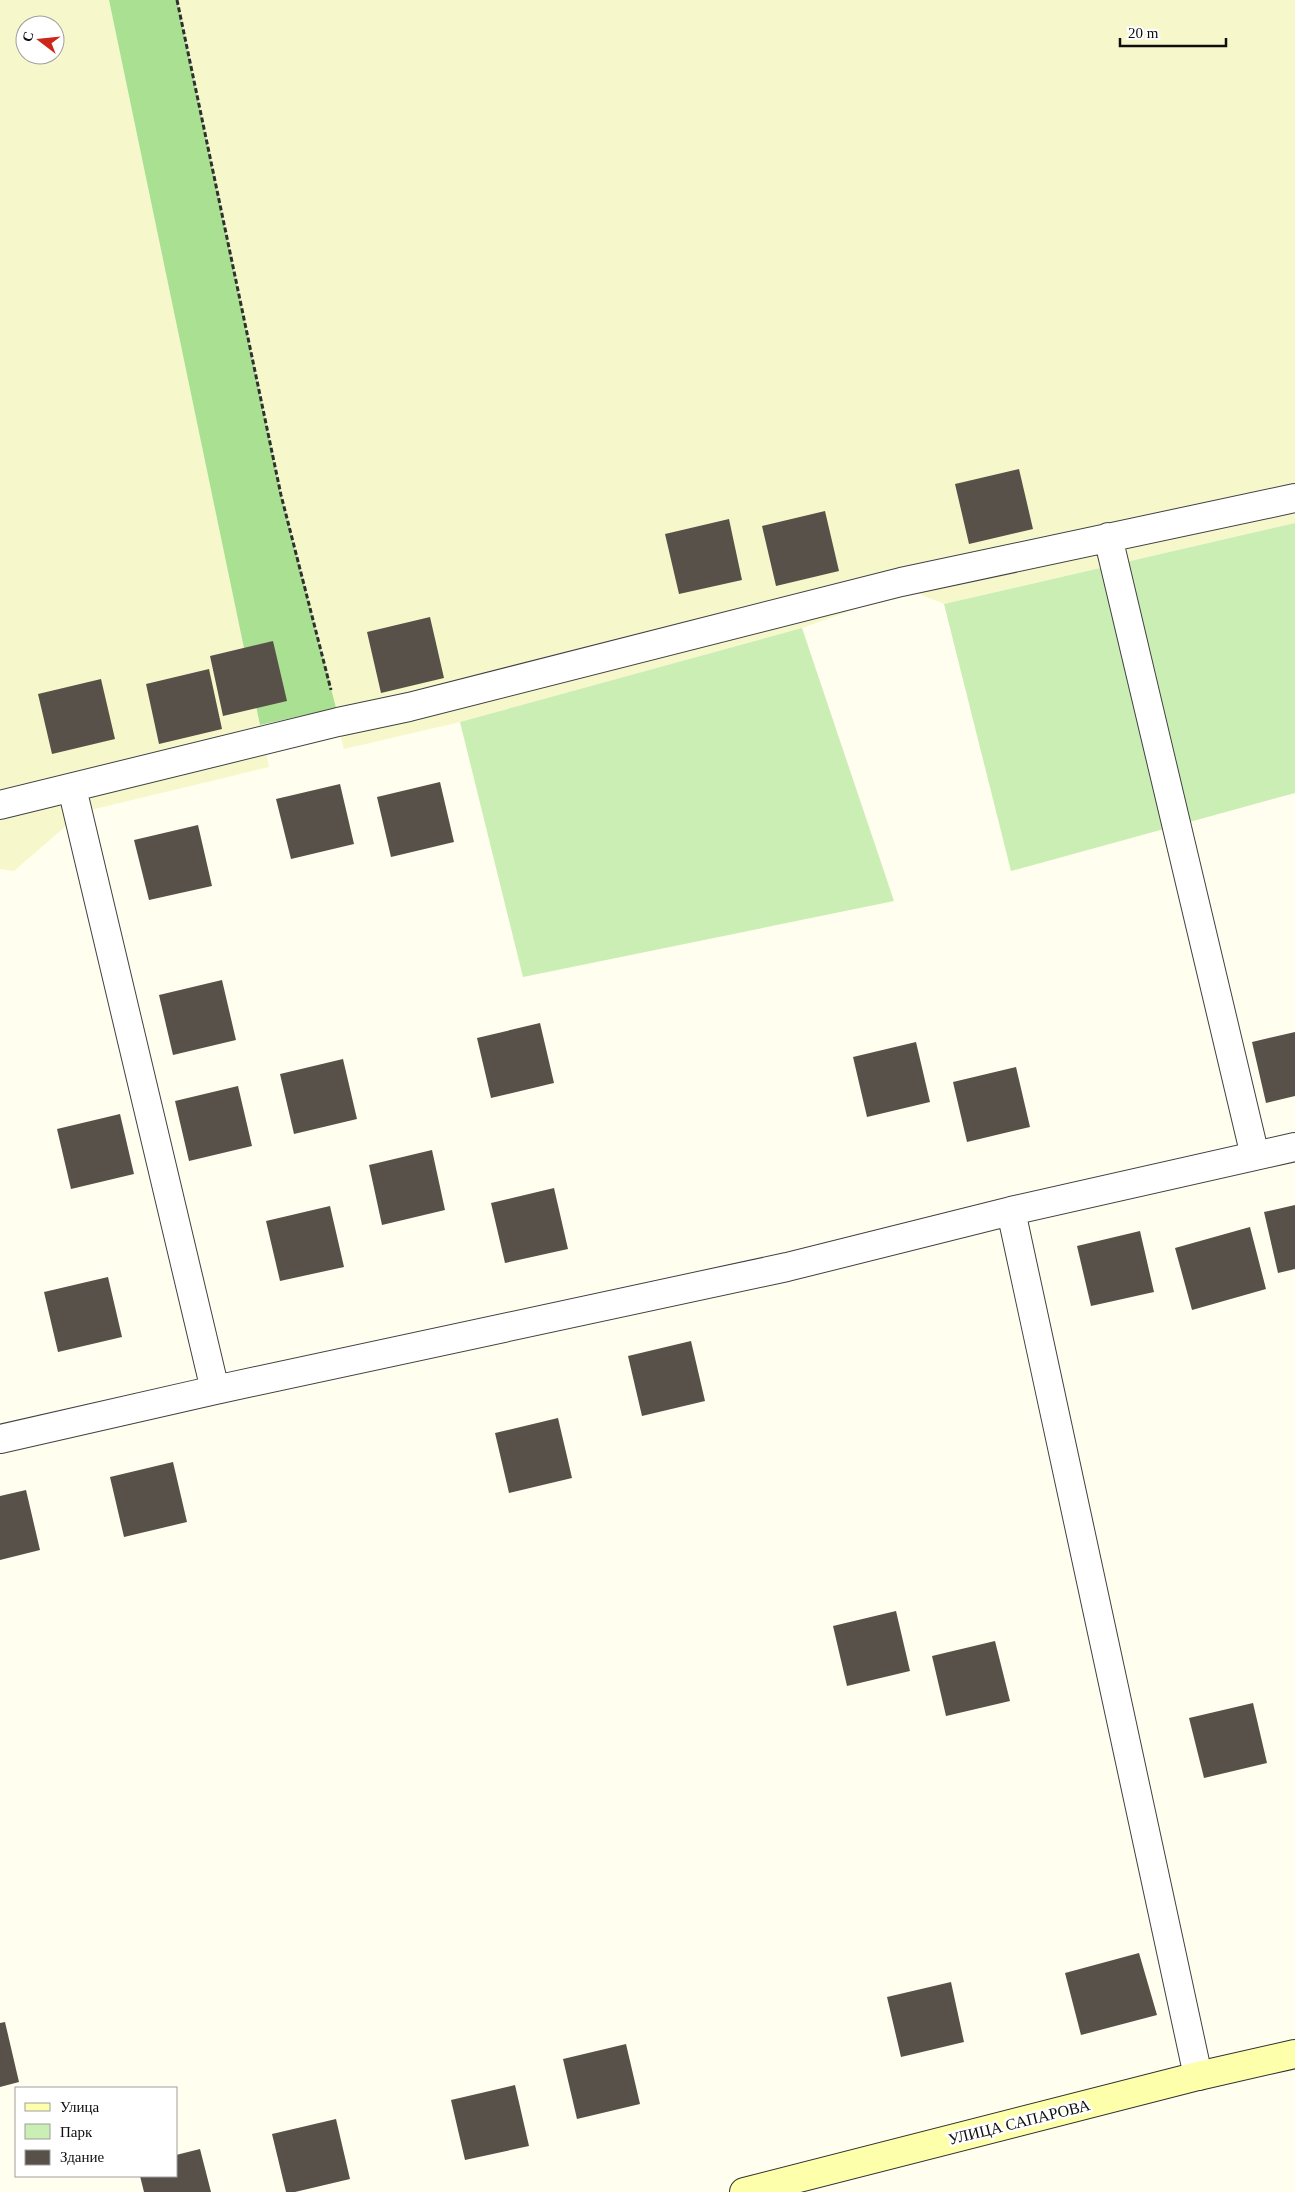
<svg xmlns="http://www.w3.org/2000/svg" width="1295" height="2192" font-family="Georgia,serif">
<rect width="100%" height="100%" fill="#fffeef"/>
<!-- farmland -->
<path fill="#f6f8cc" fill-rule="evenodd" d="M0,0H109L269,767L82,812L14,871L0,869ZM25,25H55V55H25Z
M177,0H1295V523L944,604L909,590L802,628L460,722L344,749L281,495Z"/>
<!-- green -->
<path fill="#caeeb4" d="M1295,523V793L1011,871L944,604Z
M802,628L894,901L523,977L460,722Z"/>
<!-- forest -->
<path fill="#aae092" d="M109,0H177L281,495L336,708L260,725Z"/>
<!-- building -->
<path fill="#585149" d="M1019,469L1033,529L969,544L955,484Z
M825,511L839,571L776,586L762,526Z
M729,519L742,580L679,594L665,534Z
M430,617L444,678L381,693L367,632Z
M273,641L287,701L223,716L210,656Z
M209,669L222,729L159,744L146,684Z
M101,679L115,739L52,754L38,694Z
M440,782L454,842L391,857L377,797Z
M340,784L354,844L291,859L276,799Z
M198,825L212,886L149,900L134,840Z
M222,980L236,1040L173,1055L159,995Z
M540,1023L554,1083L491,1098L477,1038Z
M1295,1032V1096L1266,1103L1252,1042Z
M916,1042L930,1102L867,1117L853,1057Z
M343,1059L357,1119L294,1134L280,1074Z
M1016,1067L1030,1127L967,1142L953,1082Z
M238,1086L252,1146L189,1161L175,1101Z
M120,1114L134,1174L71,1189L57,1129Z
M432,1150L445,1210L382,1225L369,1165Z
M554,1188L568,1249L505,1263L491,1203Z
M1295,1205V1269L1278,1273L1264,1212Z
M330,1206L344,1267L280,1281L266,1221Z
M1250,1227L1266,1289L1192,1310L1175,1248Z
M1140,1231L1154,1292L1091,1306L1077,1246Z
M108,1277L122,1337L58,1352L44,1292Z
M691,1341L705,1401L642,1416L628,1356Z
M558,1418L572,1478L509,1493L495,1433Z
M173,1462L187,1522L124,1537L110,1477Z
M26,1490L40,1550L0,1560V1496Z
M896,1611L910,1671L847,1686L833,1626Z
M995,1641L1010,1701L946,1716L932,1656Z
M1253,1703L1267,1763L1204,1778L1189,1718Z
M1139,1953L1157,2015L1081,2035L1065,1973Z
M951,1982L964,2042L901,2057L887,1997Z
M5,2022L19,2082L0,2087V2023Z
M626,2044L640,2104L577,2119L563,2059Z
M515,2085L529,2146L465,2160L451,2100Z
M336,2119L350,2179L295,2192H286L272,2134Z
M200,2149L211,2192H144L140,2176H176V2155Z"/>
<g fill="none" stroke-linecap="round" stroke-linejoin="round">
<defs>
<path id="minor" d="M1108,537L1255,1156
M72,788L215,1390
M0,805L338,722L409,707L901,582L1295,498
M1011,1211L1198,2076
M0,1439L215,1390L787,1267L1011,1211L1295,1147"/>
<path id="secondary" d="M744,2192L1198,2076L1295,2054"/>
</defs>
<!-- minor casing -->
<use href="#minor" stroke="#414141" stroke-width="30"/>
<!-- secondary casing -->
<use href="#secondary" stroke="#303030" stroke-width="30"/>
<!-- path -->
<path stroke="#303030" stroke-width="3" stroke-dasharray="5 2.5" stroke-linecap="butt" d="M177,0L281,495L331,690"/>
<!-- minor -->
<use href="#minor" stroke="#fff" stroke-width="28"/>
<!-- secondary -->
<use href="#secondary" stroke="#fdffaa" stroke-width="28"/>
</g>
<g text-anchor="middle" dominant-baseline="central" stroke-width="5" stroke-linejoin="round" paint-order="stroke">
<!-- street labels -->
<g font-size="16" fill="#0e0e0e" stroke="#fff">
<text transform="translate(1019 2122) rotate(-14)">УЛИЦА САПАРОВА</text>
</g>
</g>
<!-- legend -->
<rect x="15" y="2087" width="162" height="90" fill="#ffffff" stroke="#9f9f9f"/>
<rect x="25" y="2103" width="25" height="8" fill="#fdffaa" stroke="#9f9f9f"/>
<text x="60" y="2112" font-size="15" fill="#0e0e0e">Улица</text>
<rect x="25" y="2124" width="25" height="15" fill="#caeeb4" stroke="#9f9f9f"/>
<text x="60" y="2137" font-size="15" fill="#0e0e0e">Парк</text>
<rect x="25" y="2150" width="25" height="15" fill="#585149" stroke="#9f9f9f"/>
<text x="60" y="2162" font-size="15" fill="#0e0e0e">Здание</text>
<!-- north arrow -->
<g transform="translate(40 40) rotate(286)"><circle r="24" fill="#ffffff" stroke="#9f9f9f"/>
<path d="M0-4L9 19L0 12L-9 19Z" fill="#cc2718"/>
<text y="-8" font-size="14" font-weight="bold" text-anchor="middle" fill="#0e0e0e">С</text>
</g>
<!-- scale -->
<path d="M1120 38v8h106v-8" fill="none" stroke="#0e0e0e" stroke-width="2.5"/>
<text x="1128" y="38" font-size="15" fill="#0e0e0e" stroke="#ffffff" stroke-width="4" paint-order="stroke">20 m</text>
</svg>
